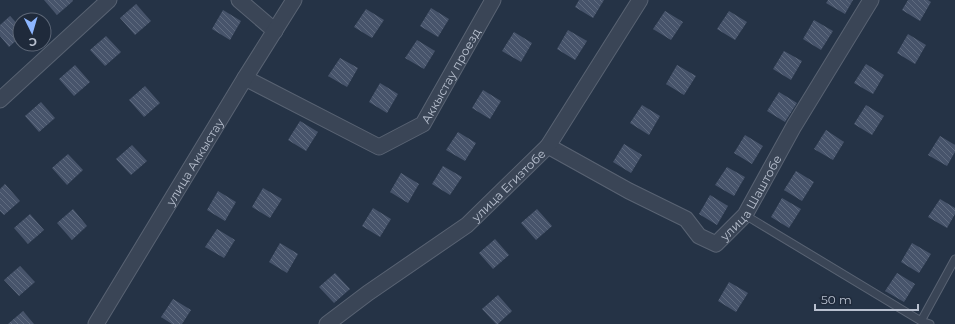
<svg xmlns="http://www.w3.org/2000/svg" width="955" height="324" font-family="Montserrat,sans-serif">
<defs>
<pattern id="building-back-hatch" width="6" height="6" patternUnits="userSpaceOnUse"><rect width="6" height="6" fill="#47546b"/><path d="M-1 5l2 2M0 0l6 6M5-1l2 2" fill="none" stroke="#5f6b7f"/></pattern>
</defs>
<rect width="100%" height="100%" fill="#253346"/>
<!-- building -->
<path fill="url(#building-back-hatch)" d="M44,0H72L73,1L57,15Z
M579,0H604L593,18L575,7Z
M828,0H853L845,14L826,3Z
M908,0H928L931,2L920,21L902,10Z
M136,4L151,21L135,35L120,18Z
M431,8L449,19L438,37L420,26Z
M366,9L384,20L372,38L354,27Z
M223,10L241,21L230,40L212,29Z
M665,11L683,22L671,40L653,29Z
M729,11L747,22L735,40L717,29Z
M10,16L20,27V37L9,47L0,36V25Z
M814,20L833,31L821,50L803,39Z
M568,30L587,41L575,60L557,49Z
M514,32L532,43L521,62L502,51Z
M908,34L926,45L915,64L897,53Z
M106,36L121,52L105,66L90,50Z
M417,40L435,51L424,69L405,58Z
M784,51L802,61L791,80L773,69Z
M340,58L358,68L347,87L328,76Z
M866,64L884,75L873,94L854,83Z
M75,65L90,82L74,96L59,79Z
M677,65L696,76L684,95L666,84Z
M380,83L398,94L387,113L369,102Z
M145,86L160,103L144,117L129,100Z
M483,90L501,101L490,119L472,108Z
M779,92L797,103L785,122L767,111Z
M41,102L55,118L39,132L25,116Z
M642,105L660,116L649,135L630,123Z
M866,105L884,116L872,135L854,124Z
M300,121L318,132L306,151L288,140Z
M826,130L844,142L833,160L814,149Z
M458,132L476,143L465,161L446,150Z
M745,135L763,146L752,164L734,153Z
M940,136L955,145V152L947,166L928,155Z
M624,144L642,155L631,173L613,162Z
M132,145L147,161L131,175L116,159Z
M68,154L83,170L67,185L52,168Z
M443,166L462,177L450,195L432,184Z
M727,167L745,177L734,196L715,185Z
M796,171L814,182L802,201L784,190Z
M401,173L419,184L408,203L390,192Z
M5,184L20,201L4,215L0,211V189Z
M263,188L282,199L270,218L252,207Z
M218,191L236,202L225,221L207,210Z
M710,195L728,206L717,225L699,214Z
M782,198L801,209L789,228L771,217Z
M940,199L955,208V214L947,228L928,217Z
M373,208L391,219L380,237L362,226Z
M73,209L87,226L72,240L57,223Z
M537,209L552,226L536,240L521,223Z
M30,214L44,230L28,244L14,228Z
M217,229L235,240L224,258L205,247Z
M495,239L509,255L493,269L479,253Z
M280,243L298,254L287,273L269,262Z
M912,243L931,254L919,273L901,262Z
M20,266L35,282L19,296L4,280Z
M335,273L350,289L334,303L319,287Z
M897,273L915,284L904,302L885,291Z
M729,282L748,293L736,312L718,301Z
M498,295L512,311L498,324H496L482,309Z
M173,299L191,310L182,324H172L161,317Z
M23,311L34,324H8Z"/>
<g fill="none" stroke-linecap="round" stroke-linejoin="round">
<defs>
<path id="lane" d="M745,215L921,321L955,259
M921,321L930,324"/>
<g id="street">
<path d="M239,0L275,31"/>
<path id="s1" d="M245,78L379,147L423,124L493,0"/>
<path d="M0,100L109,0"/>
<path id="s2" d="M548,146L629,191L686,219L699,236L716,244L745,215L794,126L871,0"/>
<path id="s3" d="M96,324L245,78L294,0"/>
<path id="s4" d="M327,324L368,293L467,225L548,146L640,0"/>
</g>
</defs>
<!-- lane casing -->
<use href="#lane" stroke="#596373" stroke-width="9"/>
<!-- street casing -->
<use href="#street" stroke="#596373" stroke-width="17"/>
<!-- lane -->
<use href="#lane" stroke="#3a4556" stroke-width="7"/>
<!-- street -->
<use href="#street" stroke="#3a4556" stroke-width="15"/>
</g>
<g text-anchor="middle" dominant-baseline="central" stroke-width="3.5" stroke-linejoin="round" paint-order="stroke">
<!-- street labels -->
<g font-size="12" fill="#b8c0cf" stroke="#1f2a3b">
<text stroke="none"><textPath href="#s1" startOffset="256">Аккыстау проезд</textPath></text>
<text stroke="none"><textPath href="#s3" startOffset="190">улица Аккыстау</textPath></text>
<text stroke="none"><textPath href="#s4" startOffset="229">улица Егизтобе</textPath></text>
<text stroke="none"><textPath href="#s2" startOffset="255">улица Шаштобе</textPath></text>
</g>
</g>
<!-- north arrow -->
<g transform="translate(32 32) rotate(175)"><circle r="19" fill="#1f2a3b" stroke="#5c6676"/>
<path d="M0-3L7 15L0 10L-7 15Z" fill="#8db6ff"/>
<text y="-6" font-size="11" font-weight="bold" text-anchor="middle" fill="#b8c0cf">С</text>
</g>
<!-- scale -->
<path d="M815 304v6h103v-6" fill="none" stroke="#b8c0cf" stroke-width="2"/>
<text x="821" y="304" font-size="12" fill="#b8c0cf" stroke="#1f2a3b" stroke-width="3" paint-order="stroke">50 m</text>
</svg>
